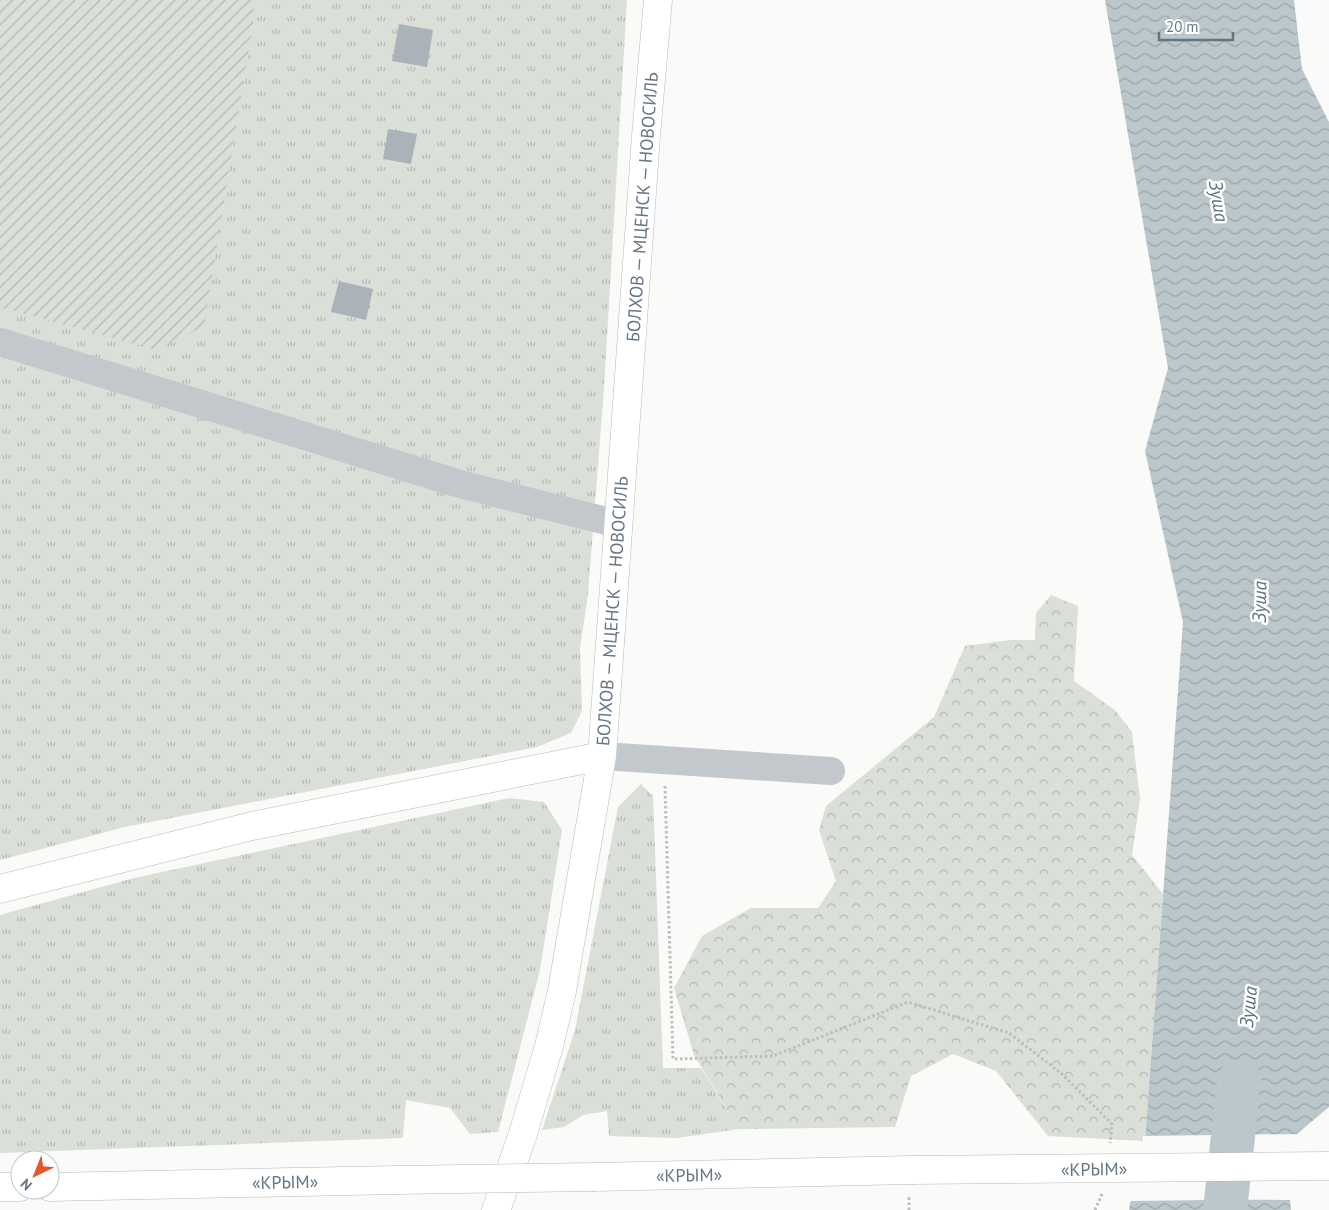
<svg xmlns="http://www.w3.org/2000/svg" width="1329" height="1210" font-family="'PT Sans',sans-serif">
<defs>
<pattern id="grass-tufts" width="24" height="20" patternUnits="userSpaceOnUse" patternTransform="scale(1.25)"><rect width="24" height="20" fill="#dadfd7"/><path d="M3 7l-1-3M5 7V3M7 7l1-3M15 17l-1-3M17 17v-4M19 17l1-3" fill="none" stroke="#b4b9b4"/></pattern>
<pattern id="forest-crowns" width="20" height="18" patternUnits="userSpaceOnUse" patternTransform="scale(1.25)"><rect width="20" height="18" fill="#dadfd7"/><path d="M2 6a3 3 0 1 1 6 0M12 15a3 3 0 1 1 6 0" fill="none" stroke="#b4b9b4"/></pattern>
<pattern id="garden-furrows" width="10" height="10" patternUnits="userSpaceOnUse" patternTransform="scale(1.25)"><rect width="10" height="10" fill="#dadfd7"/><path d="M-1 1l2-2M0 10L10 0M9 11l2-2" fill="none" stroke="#b4b9b4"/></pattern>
<pattern id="water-waves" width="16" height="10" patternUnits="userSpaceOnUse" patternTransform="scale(1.25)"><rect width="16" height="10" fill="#bbc7cb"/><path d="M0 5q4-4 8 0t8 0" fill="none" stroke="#9ca6aa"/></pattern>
</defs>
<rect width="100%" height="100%" fill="#fafaf8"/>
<!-- grass -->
<path fill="url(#grass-tufts)" d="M0,0H627L604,388L588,594L580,648L582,711L571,733L537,747L125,827L0,860Z
M641,784L653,796L663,1068H701L739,1129L677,1138L609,1136L607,1111L583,1115L564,1127L542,1130L575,1030L618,807Z
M509,798L544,802L562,830L540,970L498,1132L470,1134L450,1108L406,1100L403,1138L0,1153V915L134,878Z"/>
<!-- forest -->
<path fill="url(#forest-crowns)" d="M1051,595L1078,606L1074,681L1115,710L1132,732L1140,799L1132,855L1163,894L1145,1141L1048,1136L996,1071L953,1054L911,1076L895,1127L739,1129L694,1055L674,988L702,936L751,908H818L836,881L819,830L826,806L934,717L965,646L1010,640H1035L1036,613Z"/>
<!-- garden -->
<path fill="url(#garden-furrows)" d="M0,0H254L253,23L204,326L156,350L0,307Z"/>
<!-- water -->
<path fill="url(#water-waves)" d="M1105,0H1294L1302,69L1329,122V1107L1292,1138L1145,1141L1183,622L1145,451L1168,368Z
M1131,1198L1290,1200L1291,1210H1129Z"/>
<!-- pier -->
<path fill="#fafaf8" d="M1301,1134L1292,1141L1145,1144L1142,1141L1143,1136Z
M1131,1195L1290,1198L1292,1199L1128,1201Z"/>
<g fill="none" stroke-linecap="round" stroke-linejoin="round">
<!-- river -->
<path stroke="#bbc7cb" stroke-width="44" d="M1225,1210L1239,1081"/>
</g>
<!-- building -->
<path fill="#aab3b9" d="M399,24L433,30L427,67L392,61Z
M388,129L417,134L411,164L383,159Z
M339,281L373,289L366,320L331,312Z"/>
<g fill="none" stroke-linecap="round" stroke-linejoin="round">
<defs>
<path id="major" d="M0,889L252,826L602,756
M496,1210L523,1134L549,1046L562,991L602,756L646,136L658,0"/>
<path id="highway" d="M595,1177L911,1170
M0,1187H20
M50,1187L396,1180"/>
</defs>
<!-- major casing -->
<use href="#major" stroke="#b5babe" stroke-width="29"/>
<!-- highway casing -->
<use href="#highway" stroke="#b4b9bd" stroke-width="29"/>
<!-- path -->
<path stroke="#bbbfc2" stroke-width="3" stroke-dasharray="2.5 2.5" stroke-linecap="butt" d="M665,786L673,1059L773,1056L908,1002L1009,1033L1062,1074L1112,1124L1110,1143
M909,1210V1198H911
M1095,1210L1102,1194"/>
<!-- minor -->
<path stroke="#c3c8cc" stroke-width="28" d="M0,342L460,484L618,524
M602,756L831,771"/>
<!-- major -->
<use href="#major" stroke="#fff" stroke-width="28"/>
<!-- highway -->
<use href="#highway" stroke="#fff" stroke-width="28"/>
<defs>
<path id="highway-bridge" d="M911,1170L1329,1166
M396,1180L595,1177"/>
</defs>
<!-- highway-bridge casing -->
<use href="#highway-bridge" stroke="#b4b9bd" stroke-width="29" stroke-linecap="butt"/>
<!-- highway-bridge -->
<use href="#highway-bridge" stroke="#fff" stroke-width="28"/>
</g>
<g text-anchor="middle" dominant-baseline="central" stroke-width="5" stroke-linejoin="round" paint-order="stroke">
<!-- street labels -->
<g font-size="18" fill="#657683" stroke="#fff">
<text transform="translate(642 207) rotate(-86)">БОЛХОВ — МЦЕНСК — НОВОСИЛЬ</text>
<text transform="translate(612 611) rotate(-86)">БОЛХОВ — МЦЕНСК — НОВОСИЛЬ</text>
<text transform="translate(1094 1169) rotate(-1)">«КРЫМ»</text>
<text transform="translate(689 1175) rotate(-1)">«КРЫМ»</text>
<text transform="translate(285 1182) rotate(-1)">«КРЫМ»</text>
</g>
<!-- water labels -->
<g font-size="19" font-style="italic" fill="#60757c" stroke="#fff">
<text transform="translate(1219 201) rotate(81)">Зуша</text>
<text transform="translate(1259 602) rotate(-89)">Зуша</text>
<text transform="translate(1248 1007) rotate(-84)">Зуша</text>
</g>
</g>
<!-- north arrow -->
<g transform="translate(35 1175) rotate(223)"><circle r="24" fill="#ffffff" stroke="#c1c8cd"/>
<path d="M0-4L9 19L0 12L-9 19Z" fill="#e4572e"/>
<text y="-8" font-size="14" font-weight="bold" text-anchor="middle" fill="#657683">N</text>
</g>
<!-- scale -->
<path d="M1159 32v8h74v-8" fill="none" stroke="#657683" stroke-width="2.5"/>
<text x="1166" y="32" font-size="15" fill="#657683" stroke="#ffffff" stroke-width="4" paint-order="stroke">20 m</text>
</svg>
